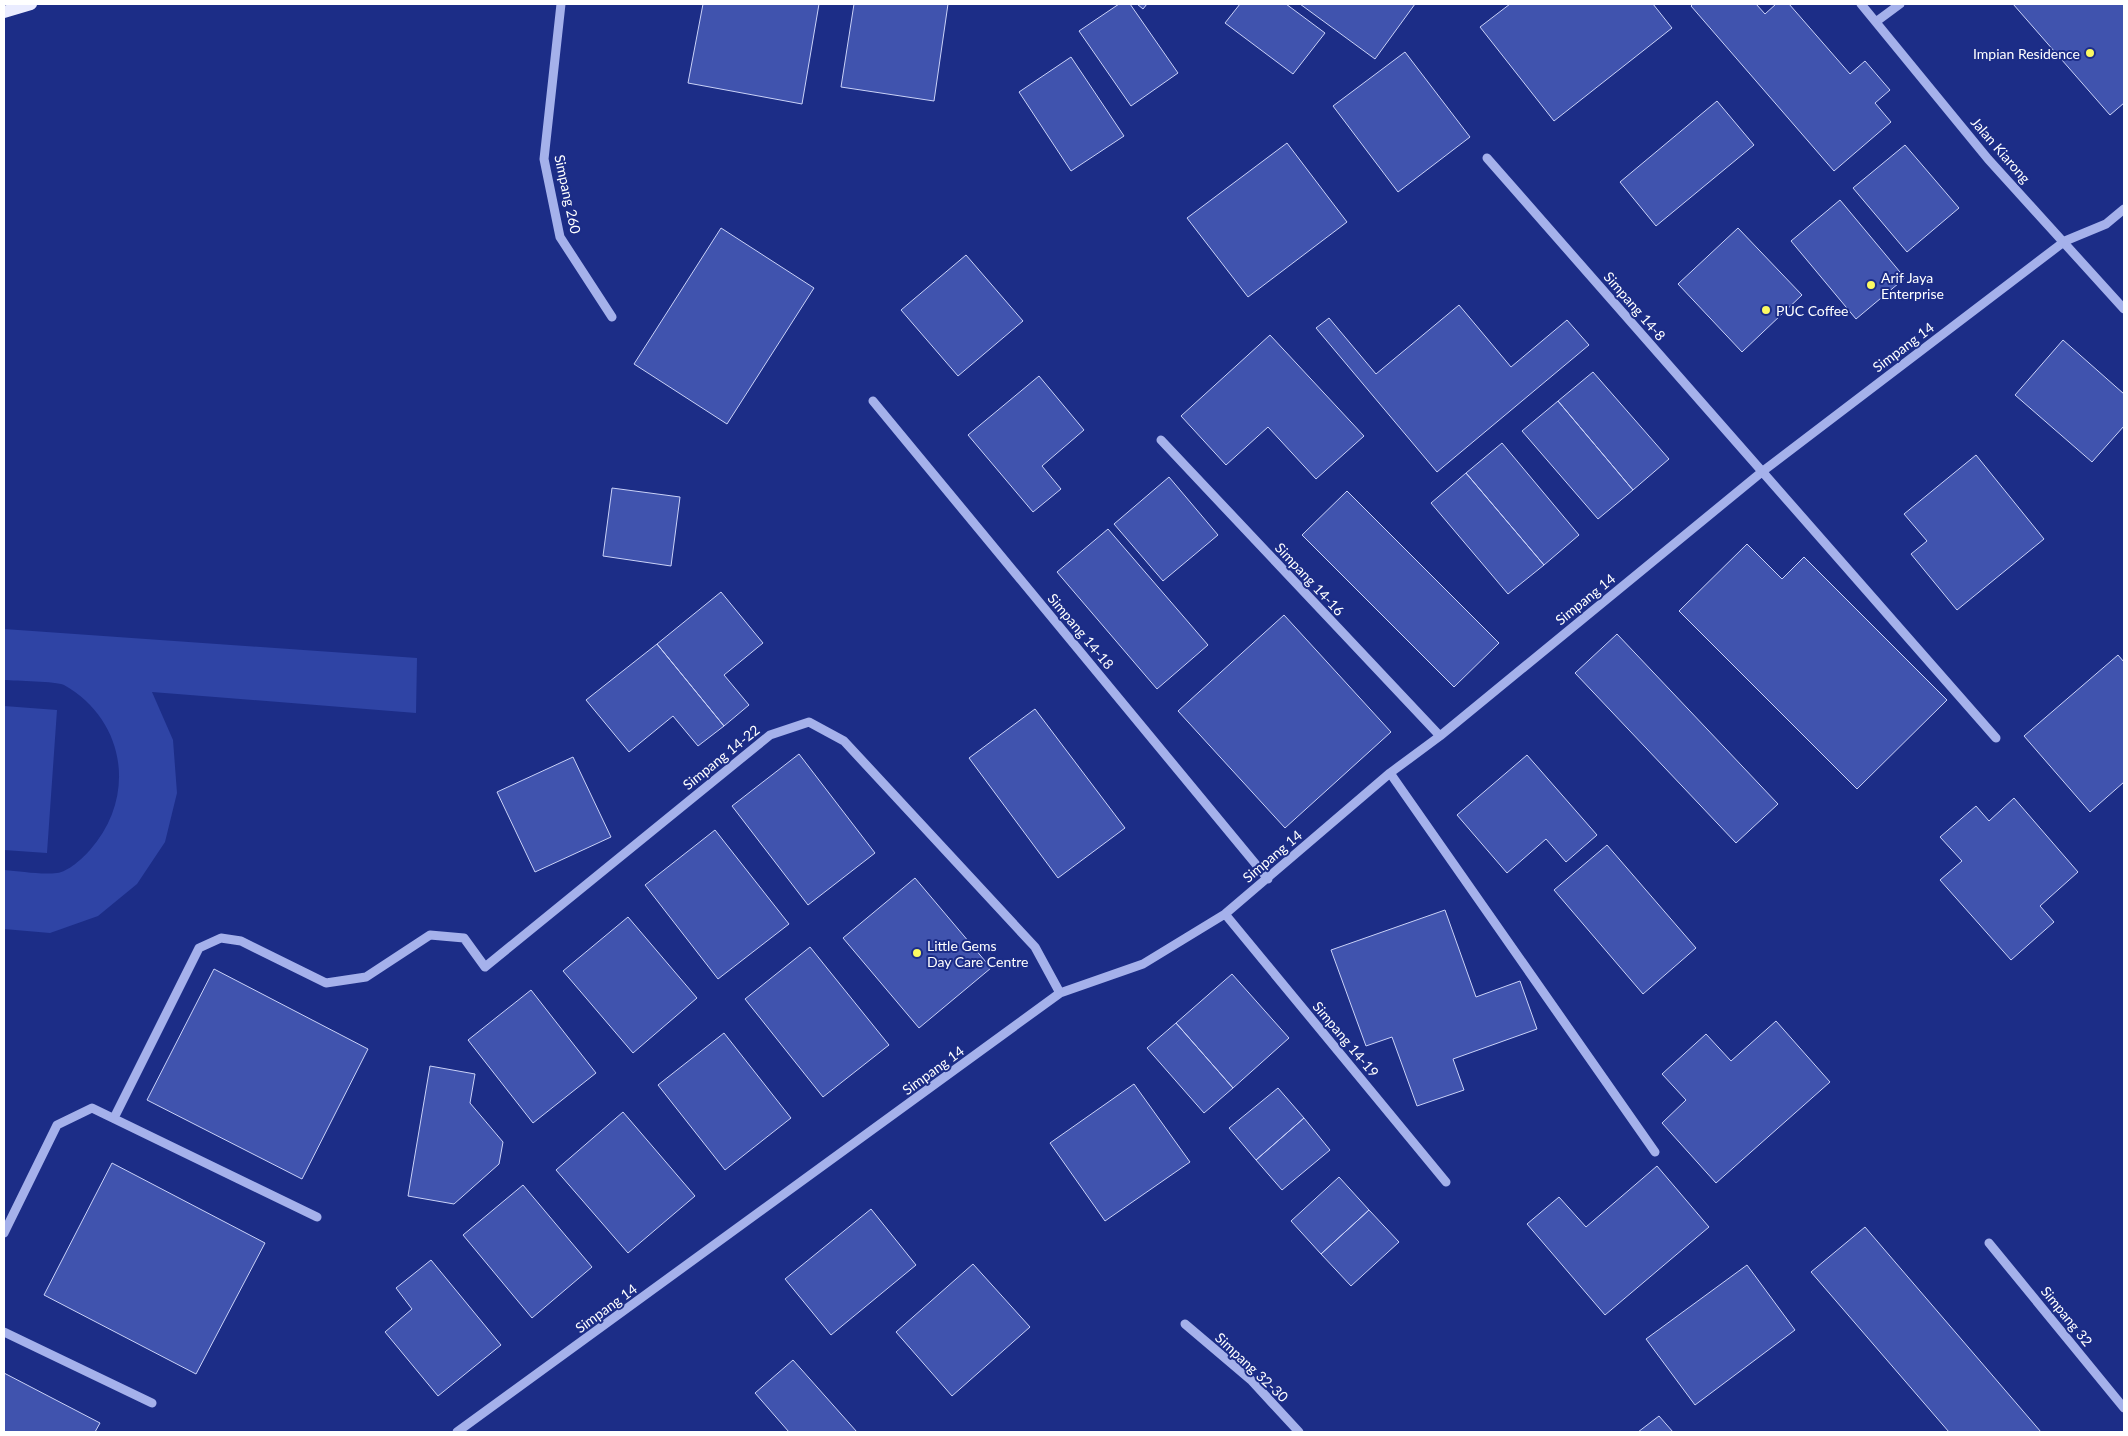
<svg xmlns="http://www.w3.org/2000/svg" width="2128" height="1436" font-family="Lato,sans-serif">
<rect width="100%" height="100%" fill="#1c2d87"/>
<!-- green -->
<path fill="#2f44a5" d="M4,629L417,658L416,713L152,692L173,740L177,793L165,842L137,884L98,916L50,933L4,929V870C20,871 40,875 57,873C68,872 83,858 90,850C137,797 126,720 64,685C56,681 16,681 4,680Z
M4,706L57,710L47,853L4,850Z"/>
<!-- building -->
<path fill="#4053ae" stroke="#cad2f8" d="M703,4H819L802,104L688,83Z
M854,4H948L934,101L841,87Z
M1119,4H1130L1178,73L1131,106L1079,31Z
M1137,4H1147L1143,9Z
M1240,4H1286L1325,33L1293,74L1225,23Z
M1300,4H1415L1375,59Z
M1510,4H1653L1672,28L1554,121L1480,27Z
M1693,4H1756L1765,14L1776,4H1789L1850,74L1865,61L1890,90L1875,103L1891,122L1834,171L1691,6Z
M2013,4H2124V103L2110,115Z
M1405,52L1470,137L1398,192L1333,106Z
M1071,57L1124,136L1071,171L1019,92Z
M1717,101L1754,145L1656,226L1620,182Z
M1287,143L1347,222L1248,297L1187,218Z
M1905,145L1959,208L1907,252L1853,188Z
M1840,200L1905,278L1856,319L1791,241Z
M721,228L814,288L727,424L634,364Z
M1738,228L1802,295L1742,352L1678,284Z
M966,255L1023,321L958,376L901,310Z
M1459,305L1511,367L1567,320L1589,345L1437,472L1316,328L1329,318L1376,374Z
M1270,335L1364,436L1316,479L1268,427L1226,465L1181,416Z
M2063,340L2124,394V426L2092,462L2015,395Z
M1593,372L1669,459L1633,490L1558,401Z
M1039,376L1084,430L1042,466L1061,489L1033,512L968,435Z
M1558,401L1633,490L1598,519L1522,431Z
M1502,443L1579,535L1544,565L1466,473Z
M1976,455L2044,539L1957,610L1911,554L1927,541L1904,514Z
M1466,473L1544,565L1508,594L1431,503Z
M1169,477L1218,535L1163,581L1114,524Z
M612,488L680,497L671,566L603,556Z
M1347,491L1499,643L1454,687L1302,535Z
M1108,529L1208,645L1157,689L1057,572Z
M1747,544L1782,579L1804,557L1947,700L1857,789L1679,611Z
M721,592L763,643L724,675L749,705L724,726L657,644Z
M1284,615L1391,732L1285,828L1178,711Z
M1617,634L1778,804L1736,843L1575,673Z
M657,644L724,726L698,746L673,716L629,752L586,700Z
M2118,655L2124,662V782L2090,812L2024,736Z
M1035,709L1125,828L1058,878L969,758Z
M799,754L875,853L808,905L732,806Z
M1527,755L1597,835L1566,862L1546,839L1507,873L1457,815Z
M573,757L611,837L535,872L497,792Z
M2014,798L2078,872L2040,906L2054,922L2011,960L1940,880L1962,861L1940,837L1976,806L1989,821Z
M715,830L789,924L718,979L645,885Z
M1607,845L1696,948L1643,994L1554,890Z
M915,878L991,968L919,1028L843,938Z
M1445,910L1476,997L1520,981L1537,1029L1453,1059L1464,1090L1417,1106L1392,1037L1366,1046L1331,950Z
M628,917L697,998L633,1053L563,971Z
M810,947L889,1045L823,1097L745,999Z
M214,969L368,1049L302,1179L147,1100Z
M1232,974L1289,1038L1233,1088L1176,1023Z
M531,990L596,1073L533,1123L468,1040Z
M1776,1021L1830,1082L1716,1183L1662,1123L1686,1100L1662,1074L1706,1034L1731,1061Z
M1176,1023L1233,1088L1204,1113L1147,1048Z
M724,1033L791,1118L725,1170L658,1085Z
M430,1066L475,1074L470,1103L503,1142L499,1164L454,1204L408,1196Z
M1134,1084L1190,1162L1105,1221L1050,1143Z
M1278,1088L1304,1118L1256,1160L1229,1128Z
M623,1112L695,1196L628,1253L556,1170Z
M1304,1118L1330,1150L1282,1190L1256,1160Z
M112,1163L265,1243L196,1374L44,1295Z
M1657,1166L1709,1227L1605,1315L1527,1224L1559,1197L1586,1227Z
M1339,1177L1369,1210L1321,1254L1291,1221Z
M523,1185L592,1267L532,1318L463,1235Z
M871,1209L916,1265L831,1335L785,1279Z
M1369,1210L1399,1242L1351,1286L1321,1254Z
M1865,1227L2041,1432H1949L1811,1272Z
M431,1260L501,1345L438,1396L385,1332L412,1309L396,1288Z
M973,1264L1030,1327L952,1396L896,1332Z
M1747,1265L1795,1330L1695,1405L1646,1339Z
M793,1360L857,1432H789L755,1393Z
M4,1373L100,1423L95,1432H4Z
M1659,1416L1673,1432H1638Z"/>
<g fill="none" stroke-linecap="round" stroke-linejoin="round">
<!-- minor -->
<path stroke="#a5b1eb" stroke-width="9" d="M561,4L544,159L560,237L612,317
M1861,4L1988,159L2124,309
M1877,21L1900,4
M1487,158L1996,738
M873,401L1268,879
M1161,440L1440,736
M1390,773L1655,1152
M1225,914L1446,1182
M114,1118L199,948L221,938L241,941L326,983L366,977L430,935L464,938L485,967L770,735L809,722L844,741L1035,947L1060,993
M4,1233L57,1125L92,1108L317,1217
M1989,1243L2124,1408
M1185,1324L1251,1380L1299,1432
M4,1332L152,1403
M457,1432L1060,993L1143,964L1225,914L1390,773L1440,736L1763,471L2065,241L2106,224L2124,209"/>
<!-- major -->
<path stroke="#eaecff" stroke-width="12" d="M4,12L31,4"/>
</g>
<!-- markers -->
<g fill="#fcfa62" stroke="#1c2d87" stroke-width="2">
<circle cx="2090" cy="53" r="5"/>
<circle cx="1871" cy="285" r="5"/>
<circle cx="1766" cy="310" r="5"/>
<circle cx="917" cy="953" r="5"/>
</g>
<g text-anchor="middle" dominant-baseline="central" stroke-width="4" stroke-linejoin="round" paint-order="stroke">
<!-- poi labels -->
<g font-size="14" fill="#fff" stroke="#1c2d87" text-anchor="start">
<text x="2080" y="53" text-anchor="end">Impian Residence</text>
<text x="1881" y="277">Arif Jaya<tspan x="1881" dy="16">Enterprise</tspan></text>
<text x="1776" y="310">PUC Coffee</text>
<text x="927" y="945">Little Gems<tspan x="927" dy="16">Day Care Centre</tspan></text>
</g>
<!-- street labels -->
<g font-size="14" fill="#fff" stroke="#1c2d87">
<text transform="translate(2001 150) rotate(49)">Jalan Kiarong</text>
<text transform="translate(568 194) rotate(78)">Simpang 260</text>
<text transform="translate(1635 306) rotate(49)">Simpang 14-8</text>
<text transform="translate(1903 347) rotate(-37)">Simpang 14</text>
<text transform="translate(1310 579) rotate(47)">Simpang 14-16</text>
<text transform="translate(1585 599) rotate(-39)">Simpang 14</text>
<text transform="translate(1081 631) rotate(50)">Simpang 14-18</text>
<text transform="translate(721 757) rotate(-39)">Simpang 14-22</text>
<text transform="translate(1272 856) rotate(-40)">Simpang 14</text>
<text transform="translate(1346 1039) rotate(50)">Simpang 14-19</text>
<text transform="translate(933 1070) rotate(-36)">Simpang 14</text>
<text transform="translate(606 1308) rotate(-36)">Simpang 14</text>
<text transform="translate(2067 1316) rotate(51)">Simpang 32</text>
<text transform="translate(1252 1367) rotate(43)">Simpang 32-30</text>
</g>
</g>
<!-- border -->
<rect width="2128" height="1436" fill="none" stroke="#ffffff" stroke-width="10"/>
</svg>
